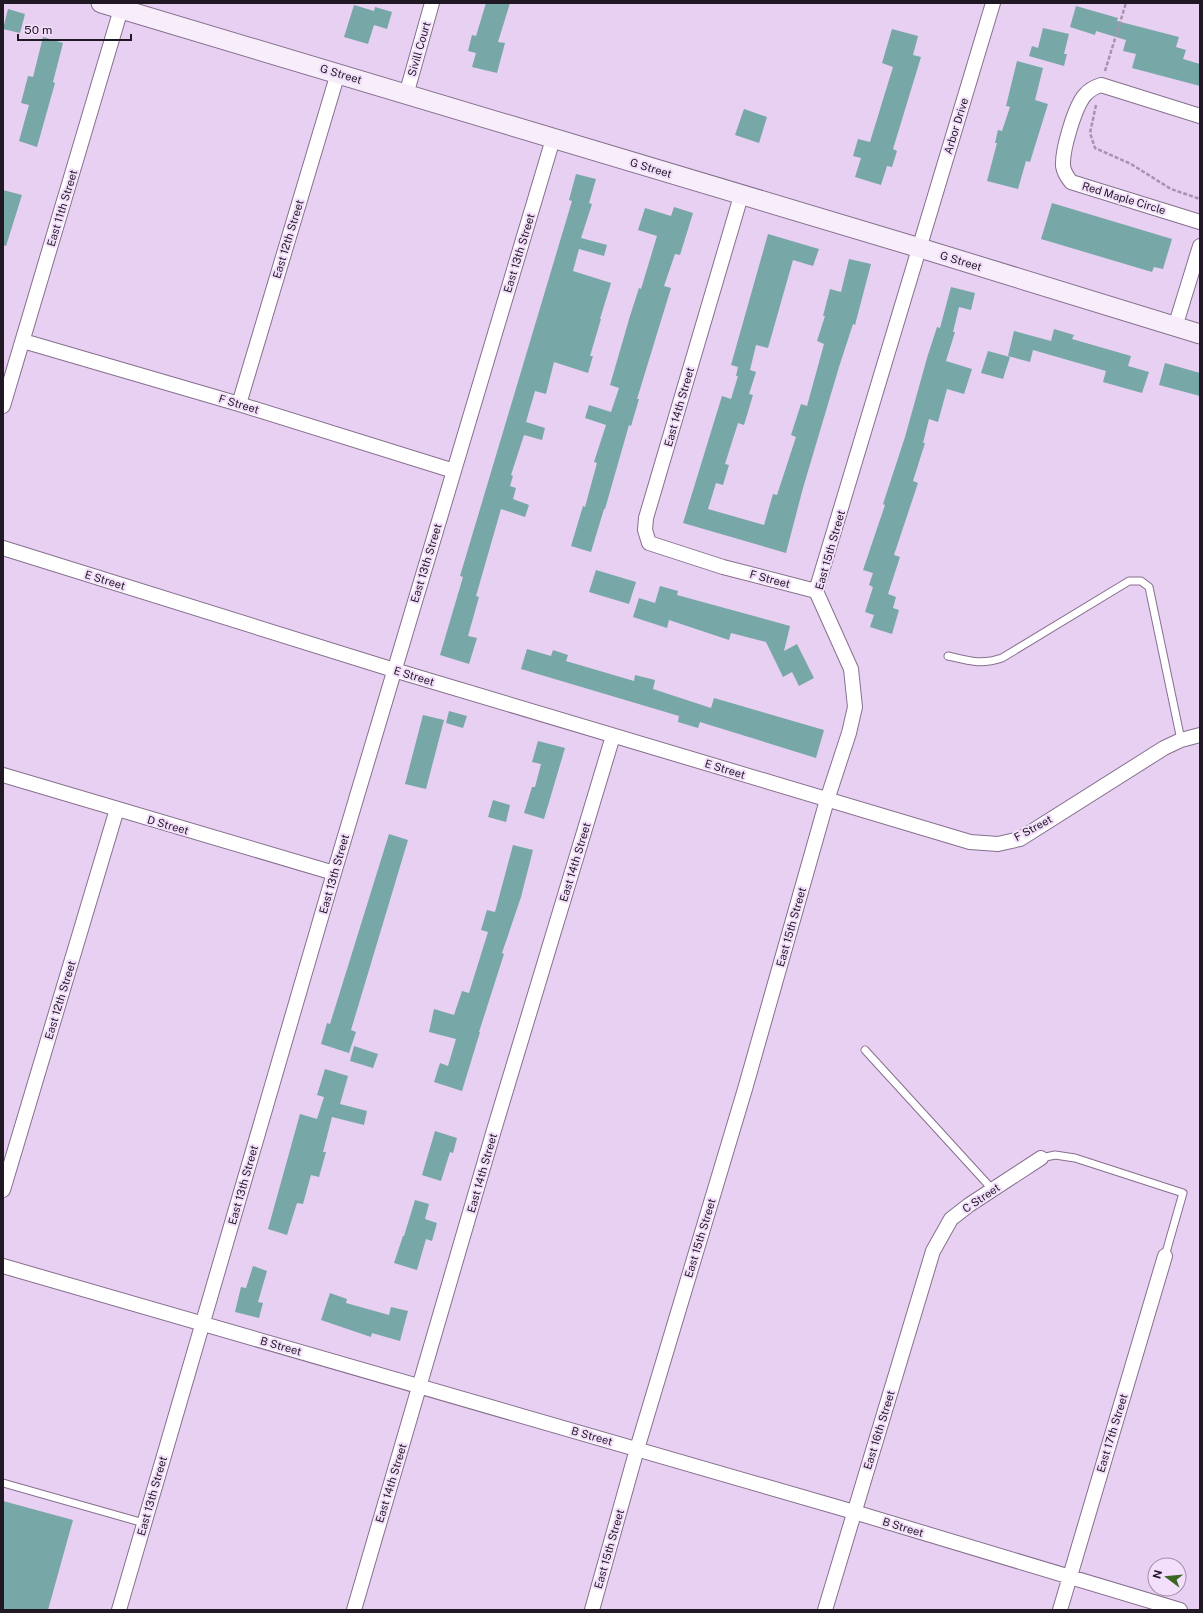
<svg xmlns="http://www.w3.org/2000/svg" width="1203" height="1613" font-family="'Public Sans',sans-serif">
<rect width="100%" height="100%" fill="#e8d0f2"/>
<!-- building -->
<path fill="#77a7a7" d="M486,3H510L498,42L505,43L497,73L472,67L476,53L468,51L472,35L476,36Z
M354,5L374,11L375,7L392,12L387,29L374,25L368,44L344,37Z
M1076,6L1118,18L1117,21L1179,37L1176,47L1186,50L1183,59L1200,64V86L1132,68L1136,54L1123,51L1126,40L1096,31L1095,35L1070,27Z
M8,9L25,14L20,33L3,29Z
M1043,28L1069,34L1064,54H1067L1064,66L1029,56L1032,46L1038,48Z
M892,29L918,36L913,55L921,57L893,149L897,151L892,167L887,166L881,185L855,177L861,158L853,156L858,139L870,142L893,67L882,63Z
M43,37L63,43L53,82L55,83L37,147L19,141L29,105L21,103L28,76L33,77Z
M1017,61L1043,68L1035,100L1048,104L1030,162L1026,161L1018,189L987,181L997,143H995L998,130L1002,131L1010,107L1006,106Z
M744,109L767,117L759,143L735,135Z
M576,174L596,179L589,203L592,204L581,238L607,245L604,256L579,249L573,271L611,283L600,319H601L590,356H593L588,373L554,362L546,394L535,391L526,422L545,428L542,440L524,435L511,475L513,476L510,486L516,488L513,499L529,505L525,517L501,509L476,596L479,597L468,636L477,638L469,664L440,655L463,577L460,576L480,509L572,201L569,200Z
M3,190L22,195L6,246L3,245Z
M1052,203L1172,239L1163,269L1154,267L1152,272L1041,239Z
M674,207L693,213L680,255L675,254L664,286L671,288L637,399H639L631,426L629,425L605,509H604L591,552L571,546L583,506L585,507L597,463L594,462L606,425L585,418L589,405L611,412L619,388L610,385L630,316L639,288L641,289L657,236L638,230L645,208L671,216Z
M768,234L819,249L813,266L793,260L768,348L756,345L750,370L756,372L749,394L753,395L744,425L738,423L725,464L729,465L723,485L716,483L708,509L764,525L773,494L777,495L796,437L791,435L801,404L807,406L824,344L817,341L825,316H823L830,289L841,292L849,259L871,264L855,325L853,324L839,367L803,488L786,553L683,523L722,396L731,399L738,376H736L738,367L731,365Z
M951,287L975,293L971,310L959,307L953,332H955L946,361L972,369L964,394L947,389L938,422L929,419L923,443H925L913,481L918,483L894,555L900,557L888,594L896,597L893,608L899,610L892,634L870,627L874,615L865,612L873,587L869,585L873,573L863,570L885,505L883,504L905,437L927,358L937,327L940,328Z
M1054,329L1074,335L1072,339L1131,356L1128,366L1149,372L1142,393L1103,382L1106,371L1033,350L1030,362L1008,356L1014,331L1051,341Z
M988,351L1010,357L1003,379L981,373Z
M1165,363L1200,373V396L1159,385Z
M596,570L636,582L629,604L589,592Z
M660,586L678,591L677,595L790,626L784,651L797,644L814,678L799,686L792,672L783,677L766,642L731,633L729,640L669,620L667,628L633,617L639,598L655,603Z
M527,649L551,656L553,650L568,655L566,661L634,681L635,675L655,680L653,689L711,708L714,698L824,730L816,758L700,722L698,728L678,722L679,716L521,669Z
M449,711L467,716L463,728L446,723Z
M423,715L444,720L426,789L405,784Z
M538,741L565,748L544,819L524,813L532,787H535L541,764L532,762Z
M493,800L510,805L506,822L488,817Z
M389,834L408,840L351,1030L356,1032L349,1053L321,1044L327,1023L330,1024Z
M513,845L533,850L521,897L502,953L504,954L479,1032H480L462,1091L434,1082L440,1063L448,1066L456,1039L429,1032L434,1009L454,1015L462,991L469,993L488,932L481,930L487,910L495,912Z
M354,1046L378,1054L373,1068L350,1061Z
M325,1069L348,1076L340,1104L367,1111L364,1125L332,1117L323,1152H326L319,1177L311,1175L303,1204L297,1203L287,1235L268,1229L300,1114L317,1119L324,1097L317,1095Z
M435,1131L457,1138L453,1153L450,1152L441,1181L422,1175Z
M415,1200L429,1204L425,1219L437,1223L432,1241L426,1239L417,1270L394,1263L403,1236H404Z
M253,1266L267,1271L258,1302L263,1303L259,1318L235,1312L241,1287L246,1288Z
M330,1293L347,1299L346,1303L389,1315L391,1307L408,1311L400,1341L372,1333L371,1337L321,1320Z
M3,1501L73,1520L48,1610H3Z"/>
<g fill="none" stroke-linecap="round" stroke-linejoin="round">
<defs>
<path id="service" d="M948,656C969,661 981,665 1002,658L1129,581H1141L1149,587L1181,740
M865,1050L993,1190
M1041,1158L1055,1155L1075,1158L1183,1193L1165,1256
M3,1483L144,1523"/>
<path id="minor" d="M406,95L432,3
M1200,116L1101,85C1095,87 1089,90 1085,95C1075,106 1062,150 1063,166C1064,173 1067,177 1071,182L1200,222
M741,196L646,518L645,530L649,543L723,567L816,591
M1175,327L1200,246
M23,341L239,404L454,471
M239,404L338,73
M3,406L121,9
M3,548L394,670L970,842L998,844L1020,839L1164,748L1181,740L1200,735
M3,775L334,873
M3,1190L117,809
M3,1266L854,1512L1180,1610
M119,1610L334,873L553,139
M354,1610L494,1130L613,736
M592,1610L637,1449L745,1089L827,800L849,733L855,707L851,669L816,591L993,3
M825,1610L933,1251L951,1219L969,1205L1041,1158
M1060,1610L1165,1256"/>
<path id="secondary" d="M101,3L920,248L1200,334"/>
</defs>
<!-- service casing -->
<use href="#service" stroke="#86708e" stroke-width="9"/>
<!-- minor casing -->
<use href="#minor" stroke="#86708e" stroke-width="16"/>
<!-- secondary casing -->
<use href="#secondary" stroke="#86708e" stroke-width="21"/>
<!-- path -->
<path stroke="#a693ae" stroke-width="2.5" stroke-dasharray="4 2" stroke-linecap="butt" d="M1105,71L1126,3
M1096,105L1090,133L1095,148L1131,164L1171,189L1200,199"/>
<!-- service -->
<use href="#service" stroke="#fff" stroke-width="7"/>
<!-- minor -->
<use href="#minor" stroke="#fff" stroke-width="14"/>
<!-- secondary -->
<use href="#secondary" stroke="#f7edfb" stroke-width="19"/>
</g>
<g text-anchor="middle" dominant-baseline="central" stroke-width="4" stroke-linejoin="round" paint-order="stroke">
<!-- street labels -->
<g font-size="11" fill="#201823" stroke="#f3dffb">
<text transform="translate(419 49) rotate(-74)">Sivill Court</text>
<text transform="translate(341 74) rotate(17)">G Street</text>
<text transform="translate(956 126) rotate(-73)">Arbor Drive</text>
<text transform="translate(651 168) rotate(17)">G Street</text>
<text transform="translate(1124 198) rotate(17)">Red Maple Circle</text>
<text transform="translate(62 208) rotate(-73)">East 11th Street</text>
<text transform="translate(288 239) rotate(-73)">East 12th Street</text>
<text transform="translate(519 253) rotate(-73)">East 13th Street</text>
<text transform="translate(961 261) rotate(17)">G Street</text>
<text transform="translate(239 404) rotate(17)">F Street</text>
<text transform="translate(679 407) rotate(-74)">East 14th Street</text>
<text transform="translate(830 550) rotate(-74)">East 15th Street</text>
<text transform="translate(426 563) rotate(-73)">East 13th Street</text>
<text transform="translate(770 579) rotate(15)">F Street</text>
<text transform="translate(105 580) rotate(17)">E Street</text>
<text transform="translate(414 676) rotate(17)">E Street</text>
<text transform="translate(725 769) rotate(17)">E Street</text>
<text transform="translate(168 825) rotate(16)">D Street</text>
<text transform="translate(1033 828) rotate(-29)">F Street</text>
<text transform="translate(575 862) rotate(-73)">East 14th Street</text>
<text transform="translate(334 874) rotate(-74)">East 13th Street</text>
<text transform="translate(791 927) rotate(-74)">East 15th Street</text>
<text transform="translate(60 1000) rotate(-73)">East 12th Street</text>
<text transform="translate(482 1173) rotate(-74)">East 14th Street</text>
<text transform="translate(243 1185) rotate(-74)">East 13th Street</text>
<text transform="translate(981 1198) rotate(-34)">C Street</text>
<text transform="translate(700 1238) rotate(-73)">East 15th Street</text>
<text transform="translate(281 1346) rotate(16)">B Street</text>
<text transform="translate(879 1430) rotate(-73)">East 16th Street</text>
<text transform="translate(1112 1433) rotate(-73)">East 17th Street</text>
<text transform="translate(592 1436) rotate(16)">B Street</text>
<text transform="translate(391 1483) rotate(-73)">East 14th Street</text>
<text transform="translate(152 1496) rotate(-74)">East 13th Street</text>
<text transform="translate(903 1527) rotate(17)">B Street</text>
<text transform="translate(609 1549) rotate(-74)">East 15th Street</text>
</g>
</g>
<!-- border -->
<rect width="1203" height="1613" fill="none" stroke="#201823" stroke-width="8"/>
<!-- north arrow -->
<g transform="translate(1167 1577) rotate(286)"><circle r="19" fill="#f3dffb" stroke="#9f8fa5"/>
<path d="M0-3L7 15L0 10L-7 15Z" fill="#3b6624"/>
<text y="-6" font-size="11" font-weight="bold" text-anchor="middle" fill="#201823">N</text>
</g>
<!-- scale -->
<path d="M18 34v6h113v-6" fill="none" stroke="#201823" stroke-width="2"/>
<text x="24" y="34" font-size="12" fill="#201823" stroke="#f3dffb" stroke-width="3" paint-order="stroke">50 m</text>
</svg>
